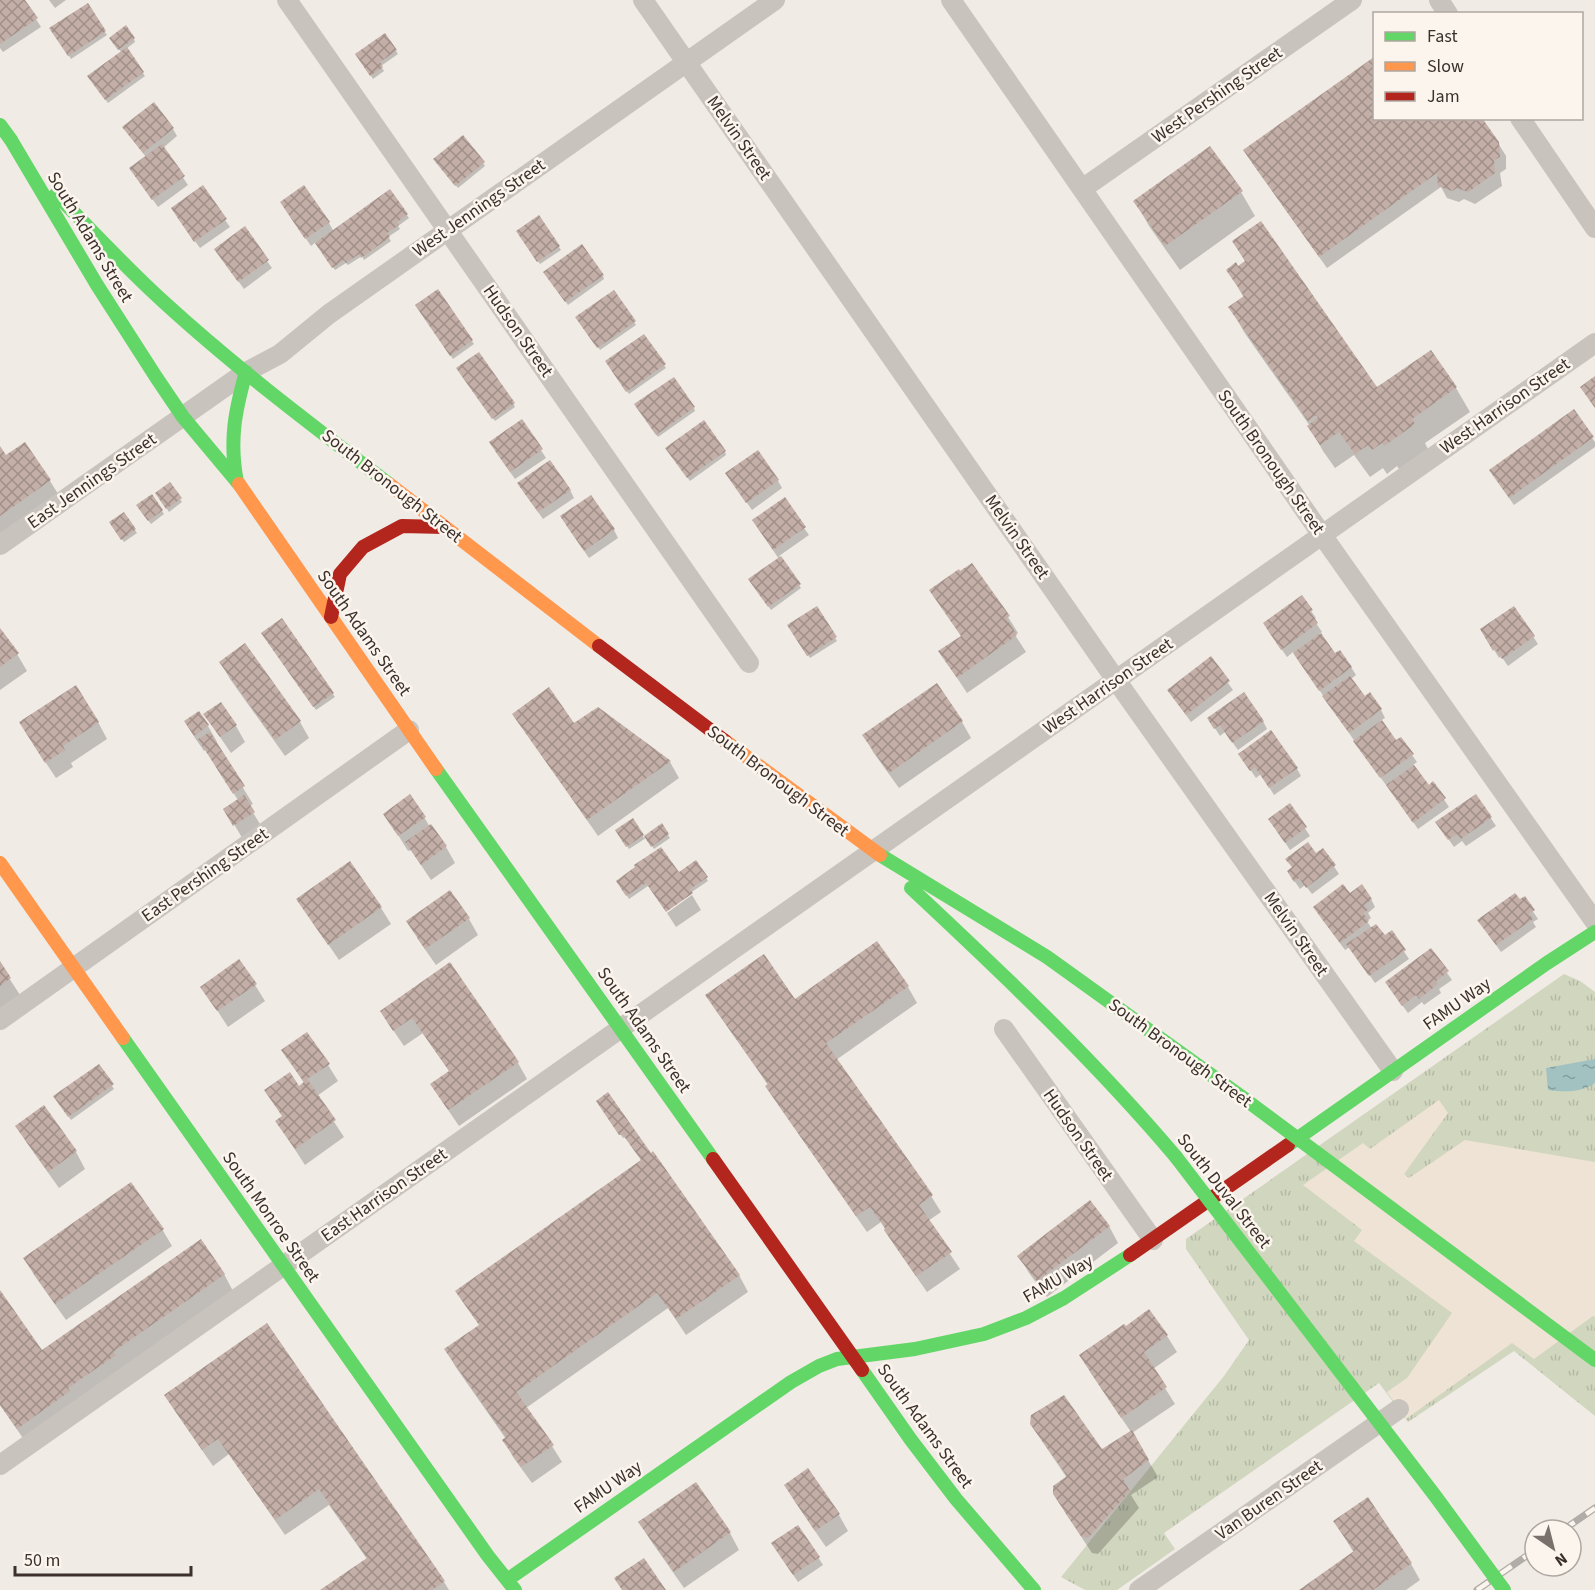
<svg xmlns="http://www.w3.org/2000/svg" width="1595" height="1590" font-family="'Source Sans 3',sans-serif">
<defs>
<pattern id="park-tufts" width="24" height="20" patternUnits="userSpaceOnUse" patternTransform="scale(1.5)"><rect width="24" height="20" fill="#d1d6bf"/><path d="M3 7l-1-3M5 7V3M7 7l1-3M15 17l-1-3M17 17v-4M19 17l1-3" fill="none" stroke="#b4b8a4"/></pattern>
<pattern id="water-ripples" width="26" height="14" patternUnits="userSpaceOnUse" patternTransform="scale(1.5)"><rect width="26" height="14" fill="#a1c2c1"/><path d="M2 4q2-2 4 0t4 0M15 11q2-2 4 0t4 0" fill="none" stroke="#849e9d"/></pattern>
<pattern id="building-cross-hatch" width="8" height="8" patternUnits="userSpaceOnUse" patternTransform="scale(1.5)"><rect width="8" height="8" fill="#c3afa7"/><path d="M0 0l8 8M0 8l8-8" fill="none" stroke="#a08f88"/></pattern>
</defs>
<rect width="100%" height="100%" fill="#f0ebe5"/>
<!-- park -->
<path fill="url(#park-tufts)" d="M1564,974L1580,981L1595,992V1416L1514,1351L1408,1422L1379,1383L1164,1533L1175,1549L1117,1590H1085L1061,1577L1224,1376L1249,1340L1186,1249V1239Z"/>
<!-- plaza -->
<path fill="#eee3d5" d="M1439,1100L1448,1113L1404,1174L1409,1178L1465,1140L1595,1162V1317L1593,1316L1534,1359L1512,1343L1406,1419L1387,1392L1407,1378L1452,1313L1354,1241L1362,1230L1303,1185L1363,1143L1370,1149Z"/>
<!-- water -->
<path fill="url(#water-ripples)" d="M1595,1059V1083C1581,1093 1564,1092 1548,1090L1546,1068Z"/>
<!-- shadow -->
<path fill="#0003" d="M0,0H24L41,27L3,52L0,48Z
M49,0H66L55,8Z
M87,5L107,35L71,59L51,28Z
M385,35L398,54L381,66L384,71L373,79L357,55Z
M134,39L135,42L126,49L145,76L108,103L91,80L122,53L113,42Z
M1374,60V118L1498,143L1506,156V169L1500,173L1502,186L1475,204L1464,199L1459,202L1447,198L1441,187L1327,268L1252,163L1245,151Z
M173,129L177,136L163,148L188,185L158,207L136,176L146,157L129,135Z
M437,162L483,163L485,166L458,188Z
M1241,192L1255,216L1180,270L1149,226L1135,201Z
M286,210L329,223L334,232L407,215L409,218L398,226L400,229L388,237L391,241L364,260L362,256L348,265L346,263L335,270L316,242L311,246Z
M177,217L225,220L230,227L200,248Z
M539,217L561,250L540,264L518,232Z
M1234,242L1377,389L1430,352L1456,388L1470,412L1425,443L1428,449L1399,469L1397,466L1387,474L1383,468L1370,477L1354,455L1335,468L1323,451L1309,426H1310L1244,332L1230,307L1244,298L1228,270L1238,268L1246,262Z
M221,257L267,261L272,268L244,289Z
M547,276H603L604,279L568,305Z
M437,291L474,344L453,359L419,309Z
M614,292L636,325L600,350L579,321Z
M644,336L666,368L629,394L609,365Z
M460,371L513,403L515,407L495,421Z
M638,408H694L695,411L658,437Z
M522,421L546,458L515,479L495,451Z
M1592,438L1595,442V447L1514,505L1495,478Z
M25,444L50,481L60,497L0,539V449L6,457Z
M669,452H725L726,455L690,481Z
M732,481H778L782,488L752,510Z
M170,484L182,502L169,512L157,494Z
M570,490L574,498L543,519L523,491Z
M152,496L164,514L151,524L138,506Z
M124,514L137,533L124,542L111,523Z
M566,525L614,530L618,538L589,558Z
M758,528H804L809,535L779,556L801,588L771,610L750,579L779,559Z
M931,590L1008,617L1018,633L1015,635L1026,652L967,693L940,652L962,637Z
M816,608L837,641L810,658L789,625Z
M1514,608L1538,644L1508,666L1501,656L1499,658L1482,630Z
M1311,611L1316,618L1314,620L1322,632L1319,634L1335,655L1351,667L1356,675L1351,679L1364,698L1381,710L1385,718L1380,721L1396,742L1412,755L1417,762L1413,765L1428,787L1433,783L1449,807L1418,829L1387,784L1386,785L1360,749L1293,652L1287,657L1269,631Z
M282,620L335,697L316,710L265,637Z
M0,630L17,654L27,671L0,690Z
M245,645L300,722L309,738L285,756L230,679L221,663Z
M1210,658L1233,690L1191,722L1168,690Z
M514,714L574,725L670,762L679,778L598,836L524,730Z
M205,715L236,726L245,742L231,753Z
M1209,719L1263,721L1267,729L1238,750L1225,732L1220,736Z
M98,722L107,739L71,763L73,767L56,778L30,739Z
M186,722L208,726L217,742L215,743L253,804L249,806L263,829L244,841L225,809L238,800L206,750L204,751L195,738Z
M962,722L971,738L899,788L873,752L864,735Z
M1245,762L1297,769L1301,776L1274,795L1261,774L1256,778Z
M1476,796L1496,826L1466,846L1462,841L1454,847L1442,830Z
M1290,805L1310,836L1290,850L1275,827Z
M385,814L424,817L430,827L431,826L446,847L455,863L431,880L411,850L408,851Z
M632,820L644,838L661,825L670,838L654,849L646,838L629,849L617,831Z
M1323,850L1339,874L1312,894L1305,885L1300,889L1293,879L1316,855Z
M696,862L708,881L665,910L648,886L629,899L618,881H683Z
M692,895L701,910L676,927L667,913Z
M1349,895L1371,899L1375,907L1368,913L1371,918L1367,921L1372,929L1384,937L1391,932L1409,959L1375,983L1350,947L1345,950L1319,915Z
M1524,898L1538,919L1533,922L1536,927L1501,952L1484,928Z
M381,908L391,924L339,960L308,915Z
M469,919L478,935L436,965L417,938Z
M1431,950L1452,980L1439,989L1441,993L1424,1005L1422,1002L1408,1013L1391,990Z
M0,964L20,995L0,1009Z
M450,964L518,1063L527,1079L459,1126L442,1101L450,1072L423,1033L404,1046L391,1027Z
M255,985L265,1001L228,1027L202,987Z
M908,987L917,1003L836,1060L931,1196L941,1212L928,1221L960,1269L927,1292L895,1246L881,1222L867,1232L777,1103L767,1086L768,1085L717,1012L707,996L794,1001Z
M283,1051L328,1065L338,1081L317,1096L344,1137L305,1165L277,1122L283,1117L304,1083Z
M99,1066L114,1089L71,1120L57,1100Z
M599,1104L739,1275L748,1292L686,1335L668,1308L526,1408L552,1446L562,1462L532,1483L513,1457L504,1440L506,1439L455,1366L446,1350L480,1326L642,1160L626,1137L623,1138Z
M44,1107L76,1152L85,1169L59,1188L27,1143L17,1126Z
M1109,1226L1118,1243L1047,1297L1029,1273L1019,1256Z
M162,1229L172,1246L66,1320L34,1275L25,1258Z
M224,1274L233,1291L27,1444L0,1405V1293L41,1352Z
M1149,1311L1167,1336L1177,1352L1153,1369L1175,1404L1132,1433L1158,1477L1131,1495L1139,1508L1098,1554L1092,1553L1064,1511L1067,1478L1042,1441L1032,1424L1101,1451L1131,1432L1090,1372L1125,1328Z
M267,1326L444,1582L449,1590H323L367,1559L329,1505L285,1535L229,1454L213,1466L175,1411Z
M696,1484L730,1533L739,1550L684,1588L649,1538L640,1522Z
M786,1486L839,1515L848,1531L826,1547L795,1502Z
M1335,1522L1411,1564L1420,1580L1406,1590H1302L1354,1553Z
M777,1551L818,1557L823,1565L798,1582Z"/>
<!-- building -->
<path fill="url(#building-cross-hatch)" d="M0,0H25L38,18L0,44Z
M88,3L106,31L68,56L49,28Z
M126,25L135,38L118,50L109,38Z
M385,33L397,50L380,62L383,67L370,76L355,54Z
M127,47L144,72L105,100L87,76Z
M1374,57V118H1482L1499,142L1500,157L1494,160L1495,173L1468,192L1457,188L1452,191L1438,186L1437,173L1319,257L1243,150Z
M154,102L174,128L143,153L122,127Z
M463,135L485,162L455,186L433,159Z
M162,144L185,176L152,200L129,168Z
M1210,146L1243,191L1165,246L1133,201Z
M203,185L227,219L194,242L171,208Z
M304,185L330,222L305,239L280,202Z
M390,189L408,214L397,222L399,225L387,233L390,237L361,258L359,254L346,263L344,260L332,268L315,243Z
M539,215L560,246L537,262L516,231Z
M1261,221L1377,387L1431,350L1457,387L1412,419L1415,424L1384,446L1382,443L1372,450L1368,445L1355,454L1339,432L1320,445L1307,426L1318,418L1316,415L1308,421L1228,307L1244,296L1226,270L1236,262L1238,266L1245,261L1232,241Z
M245,226L269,260L238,282L214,249Z
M582,244L604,275L565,302L543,272Z
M438,289L473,340L450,356L415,305Z
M614,290L636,321L597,348L575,317Z
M644,334L666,364L626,392L605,361Z
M479,352L515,403L492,419L456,368Z
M1595,376V408L1580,387Z
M674,377L695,407L656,435L634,404Z
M1574,409L1594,437L1509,498L1489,470Z
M522,419L543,449L510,472L489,442Z
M704,420L726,451L687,478L665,448Z
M25,442L51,480L0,516V446L6,455Z
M758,450L779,480L746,503L725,473Z
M550,460L571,490L538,512L517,483Z
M170,482L182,498L166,509L155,493Z
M152,494L163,510L148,521L136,505Z
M591,495L615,529L584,551L560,516Z
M785,497L806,527L773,550L752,520Z
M124,512L136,529L121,540L109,522Z
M781,556L801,584L768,607L748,579Z
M972,563L1010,616L1006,618L1017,635L957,678L938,651L961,636L929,590L959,569L960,571Z
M1302,595L1313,610L1310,612L1318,623L1281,650L1263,623Z
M817,606L837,637L807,656L787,625Z
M1514,606L1535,636L1502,659L1495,649L1493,651L1480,629Z
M282,618L334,693L313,707L261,633Z
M0,628L19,653L0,667Z
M1321,633L1335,653L1340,650L1352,667L1319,691L1293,653Z
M245,643L301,721L275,740L219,662Z
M1211,656L1230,681L1186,715L1167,690Z
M1350,676L1365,696L1370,692L1382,709L1349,733L1322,696Z
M937,683L963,721L889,773L862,735Z
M76,685L99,722L63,746L65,750L45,763L19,722Z
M549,687L574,723L598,707L671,761L587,820L512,714Z
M1244,692L1264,721L1232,743L1220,725L1214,729L1207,718Z
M221,702L237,725L220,737L203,714Z
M199,711L209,725L194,736L184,721Z
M1382,720L1396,740L1401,737L1414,754L1380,778L1353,741Z
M1271,730L1298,768L1269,788L1255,767L1250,771L1238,754Z
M210,732L245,786L233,794L198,739Z
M1414,765L1429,785L1433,781L1446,798L1413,823L1386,785Z
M410,794L426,817L398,836L383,814Z
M1476,794L1492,817L1461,839L1457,834L1448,840L1435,822Z
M244,795L255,812L233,826L223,809Z
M1290,803L1307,827L1285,843L1268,819Z
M633,818L644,835L626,847L615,830Z
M662,823L669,834L651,847L644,836Z
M431,824L447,846L421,865L405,842Z
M1308,842L1316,853L1323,848L1336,865L1306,888L1299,878L1294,882L1287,871L1292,867L1285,859Z
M661,847L679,872L696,860L708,877L690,889L693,893L666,912L646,883L626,896L616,881L635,867L634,865Z
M350,861L382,907L328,945L296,899Z
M1343,884L1350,893L1362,884L1372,899L1364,905L1368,910L1363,913L1369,921L1340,943L1313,907Z
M450,890L470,918L425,949L406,921Z
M1515,893L1520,899L1525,896L1535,910L1529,914L1533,919L1496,945L1477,920Z
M1376,924L1385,935L1392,930L1406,950L1369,976L1346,944Z
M877,941L909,986L826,1043L933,1195L919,1205L952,1252L916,1276L884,1230L885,1228L870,1207L856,1216L765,1086L768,1084L705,995L764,954L795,999Z
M1431,948L1449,971L1436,981L1438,984L1419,999L1416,995L1402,1006L1385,982Z
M239,959L257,984L217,1011L200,987Z
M0,961L11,978L0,986Z
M450,962L519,1062L448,1110L430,1084L449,1071L412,1018L393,1031L380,1011Z
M307,1032L330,1064L307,1079L336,1120L295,1149L275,1121L282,1116L264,1090L290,1072L299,1086L304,1082L281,1050Z
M99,1064L114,1084L68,1117L53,1096Z
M608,1092L651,1153L653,1151L740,1275L676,1319L657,1293L516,1392L554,1445L521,1467L502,1440L506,1437L444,1349L479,1325L455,1291L641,1160L623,1135H619L596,1101Z
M44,1105L77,1151L48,1172L15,1126Z
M131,1182L164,1229L55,1304L23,1258Z
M1090,1200L1110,1226L1037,1281L1017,1256Z
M201,1239L225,1274L113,1352L116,1355L68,1388L70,1391L17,1429L0,1405V1290L42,1350Z
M1149,1309L1168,1335L1144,1352L1167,1387L1121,1418L1079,1355L1124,1324L1126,1326Z
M267,1323L445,1581L432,1590H320L367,1558L319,1489L275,1520L218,1439L202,1450L164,1395Z
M1064,1395L1102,1449L1132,1430L1149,1460L1123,1479L1130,1491L1088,1538L1081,1536L1053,1494V1486L1067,1476L1030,1424L1031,1415Z
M808,1468L840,1514L815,1531L784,1485Z
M696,1482L731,1532L674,1572L638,1522Z
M1368,1497L1412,1563L1373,1590H1299L1354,1551L1333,1521Z
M798,1525L820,1557L793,1575L771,1543Z
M644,1558L666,1590H622L614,1578Z"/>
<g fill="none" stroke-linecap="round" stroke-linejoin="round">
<!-- street -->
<path stroke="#c9c3be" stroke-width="20" d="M287,0L749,663
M643,0L1116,680L1393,1071
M951,0L1322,535L1595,922
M1439,0L1448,14
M1520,118L1595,228
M1082,189L1352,0
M0,545L246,372L280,354L329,314L775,0
M0,1020L409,730
M1004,1029L1153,1240
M0,1465L1595,343
M1139,1590L1399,1409"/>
<!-- fast -->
<path stroke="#63d668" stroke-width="14" d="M0,125L11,140L97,285L156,377L183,417L239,484
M56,194C92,231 127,269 166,304C236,368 313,426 389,484
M237,482C229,441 235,411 246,372
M436,769L713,1159
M880,855L1047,957L1246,1100
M911,888C1003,974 1094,1060 1176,1157
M123,1038L488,1556L515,1590
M1288,1145L1547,963L1595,932
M862,1370L911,1440L956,1499L1034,1590
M507,1580L791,1382L819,1366L837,1359L915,1349L984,1334L1026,1318L1064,1298L1130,1255"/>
<!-- slow -->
<path stroke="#ff974d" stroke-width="14" d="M239,484L436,769
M389,484L599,646
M725,741L880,855
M0,863L123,1038"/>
<!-- jam -->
<path stroke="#b3261e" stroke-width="14" d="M331,617L340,574L363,547L402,526L444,527
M599,646L725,741
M713,1159L862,1370
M1130,1255L1288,1145"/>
<defs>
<path id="rail" d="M1563,1530L1595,1508
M1477,1590L1535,1550"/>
</defs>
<!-- rail casing -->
<use href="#rail" stroke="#b1aca8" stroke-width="7"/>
<!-- rail -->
<use href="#rail" stroke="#fbf5ee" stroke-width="4.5" stroke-dasharray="14" stroke-linecap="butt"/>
<!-- fast-bridge -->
<path stroke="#63d668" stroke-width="14" d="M1246,1100L1595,1360
M1176,1157L1436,1497L1504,1590"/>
</g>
<g text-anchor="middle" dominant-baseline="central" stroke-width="5" stroke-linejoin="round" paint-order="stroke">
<!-- street labels -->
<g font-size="18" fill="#3b302b" stroke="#fbf5ee">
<text transform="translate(1217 95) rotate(-35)">West Pershing Street</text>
<text transform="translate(739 138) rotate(55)">Melvin Street</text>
<text transform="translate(479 208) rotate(-35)">West Jennings Street</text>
<text transform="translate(90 237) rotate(59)">South Adams Street</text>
<text transform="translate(518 331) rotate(55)">Hudson Street</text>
<text transform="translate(1505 406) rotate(-35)">West Harrison Street</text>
<text transform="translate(1271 462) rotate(55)">South Bronough Street</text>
<text transform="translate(92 481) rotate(-35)">East Jennings Street</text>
<text transform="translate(392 486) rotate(38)">South Bronough Street</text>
<text transform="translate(1017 537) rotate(55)">Melvin Street</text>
<text transform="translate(364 633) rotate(55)">South Adams Street</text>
<text transform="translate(1108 686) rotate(-35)">West Harrison Street</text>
<text transform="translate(778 781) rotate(37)">South Bronough Street</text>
<text transform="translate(205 875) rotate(-35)">East Pershing Street</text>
<text transform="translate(1296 934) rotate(55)">Melvin Street</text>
<text transform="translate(1457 1004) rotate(-35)">FAMU Way</text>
<text transform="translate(644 1030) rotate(55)">South Adams Street</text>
<text transform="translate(1180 1053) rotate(36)">South Bronough Street</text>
<text transform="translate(1078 1135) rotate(55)">Hudson Street</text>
<text transform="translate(1224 1191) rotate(52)">South Duval Street</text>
<text transform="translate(384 1195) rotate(-35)">East Harrison Street</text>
<text transform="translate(271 1217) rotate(55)">South Monroe Street</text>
<text transform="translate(1058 1279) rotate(-30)">FAMU Way</text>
<text transform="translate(925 1426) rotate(54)">South Adams Street</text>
<text transform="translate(608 1487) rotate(-35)">FAMU Way</text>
<text transform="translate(1269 1500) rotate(-35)">Van Buren Street</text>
</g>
</g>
<!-- legend -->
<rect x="1373" y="12" width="210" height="108" fill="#fbf5ee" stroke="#aea6a0" stroke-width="1.5"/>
<rect x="1385" y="32" width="30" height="9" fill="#63d668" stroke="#aea6a0" stroke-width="1.5"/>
<text x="1427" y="42" font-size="18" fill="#3b302b">Fast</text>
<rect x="1385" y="62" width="30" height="9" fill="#ff974d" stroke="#aea6a0" stroke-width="1.5"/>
<text x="1427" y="72" font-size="18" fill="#3b302b">Slow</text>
<rect x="1385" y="92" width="30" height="9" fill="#b3261e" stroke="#aea6a0" stroke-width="1.5"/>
<text x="1427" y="102" font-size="18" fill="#3b302b">Jam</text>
<!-- north arrow -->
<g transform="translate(1553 1548) rotate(145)"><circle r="28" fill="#fbf5ee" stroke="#aea6a0" stroke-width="1.5"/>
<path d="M0-4.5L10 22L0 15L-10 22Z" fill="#7a716c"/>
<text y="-9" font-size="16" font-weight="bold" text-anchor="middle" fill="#3b302b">N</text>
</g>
<!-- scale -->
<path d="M15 1566v9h176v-9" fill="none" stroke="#3b302b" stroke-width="3"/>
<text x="24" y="1566" font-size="18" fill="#3b302b" stroke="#fbf5ee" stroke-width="4.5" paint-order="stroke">50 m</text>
</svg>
